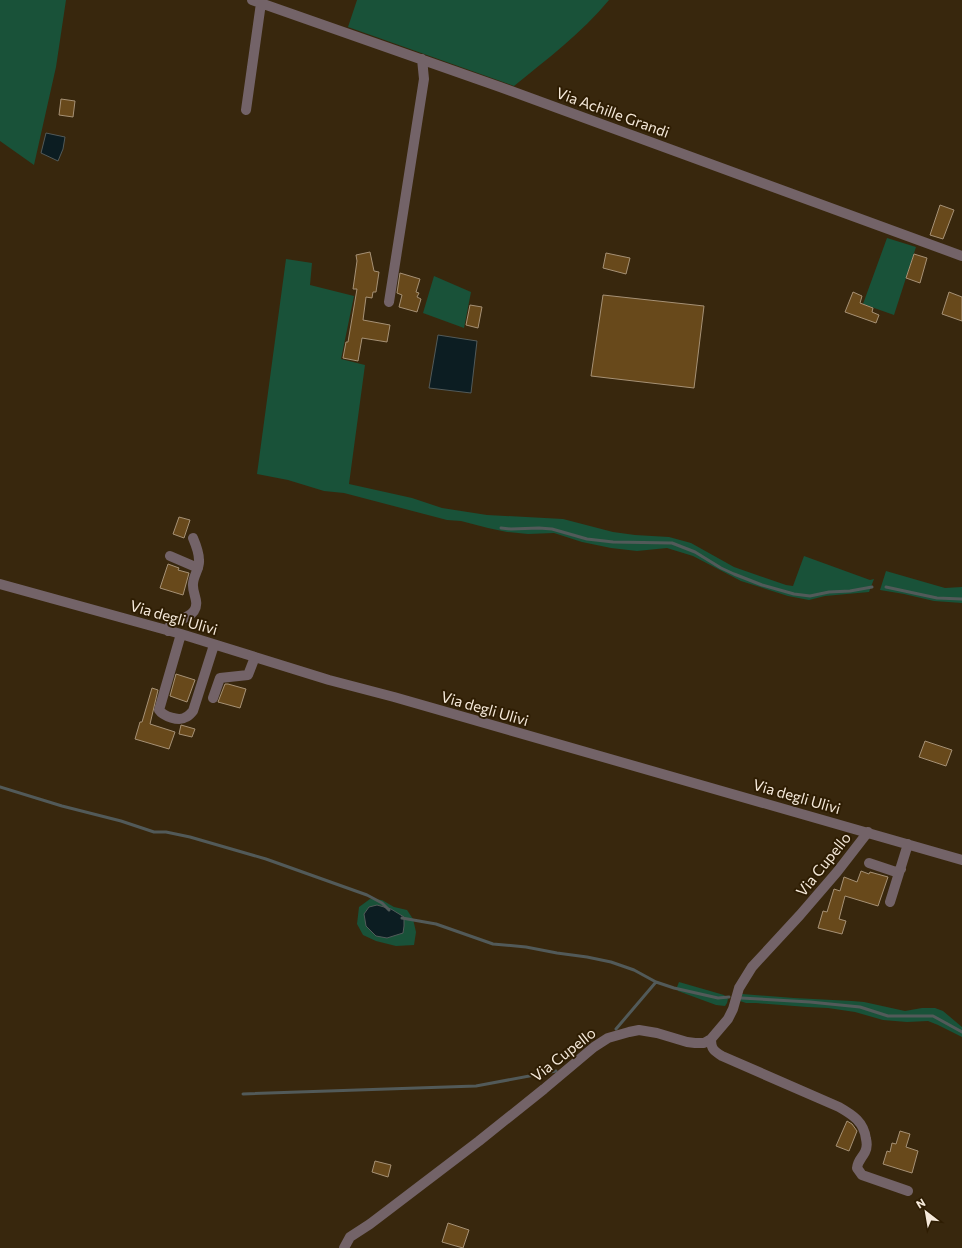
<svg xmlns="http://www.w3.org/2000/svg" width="962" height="1248" font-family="Commissioner,sans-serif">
<rect width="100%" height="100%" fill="#38270d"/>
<!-- green -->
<path fill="#195239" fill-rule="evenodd" d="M0,0H66L56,67L34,165L0,141Z
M357,0H609C582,33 547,59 514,86L348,27Z
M887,238L916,247L894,315L863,304Z
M286,259L312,263L310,285L354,296L341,359L365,365L349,484L412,498L442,508L487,515L563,519L613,532L635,535L669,537L691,543L734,567L786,585L793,586L804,556L870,580L874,579L869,592L825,596L809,600L788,596L741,581L693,556L667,548L637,551L611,548L582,542L554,533L528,534L507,532L488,528L461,521L447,520L344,493L324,491L288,480L257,474Z
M434,276L471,292L464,328L423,313Z
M886,571L945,588L962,587V603L934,601L904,594L880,590Z
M370,899L382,900L394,907L407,910L413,919L416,932L414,945L396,946L376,941L363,935L357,924L359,907ZM378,905L391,909L364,914Z
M679,982L724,995L728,999L727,1003L725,1006L716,1005L678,991L677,987Z
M742,994L794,998L852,1001L864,1002L905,1011L922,1008H935L943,1011L962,1027V1037L938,1025L928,1021L907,1022L883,1020L855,1012L828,1008L807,1007L756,1003H746L740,1001Z"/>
<!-- water -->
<path fill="#0c1d22" stroke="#525a59" d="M46,133L65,137L63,149L58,161L41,153Z
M438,335L477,341L471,393L429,388Z
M377,905L391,909L404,917V926L403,933L387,938L376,936L366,926L364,914L369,907Z"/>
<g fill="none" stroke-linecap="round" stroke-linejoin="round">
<!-- stream -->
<path stroke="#525a59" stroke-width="3" d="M501,528L511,529L539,528L552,529L587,539L613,542L672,543L695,552L721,568L734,574L762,585L794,594L810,596L829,592L850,591L872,587
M886,587L937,598L962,599
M0,787L62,806L121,821L154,832H166L190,837L266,859L367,895L382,903L389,910
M402,918L436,924L493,944L526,947L557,953L587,957L611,962L634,970L656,982L674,988L718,998L729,997
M741,998L810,1002L860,1007L888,1016H933L962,1032
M616,1029L656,982
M243,1094L476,1086L556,1071"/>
</g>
<!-- building -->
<path fill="#68491b" stroke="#a69175" d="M61,99L75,101L73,117L59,115Z
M940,205L954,210L943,239L930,235Z
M370,252L374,271L379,272L376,292H373L372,298L366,297L363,320L390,325L387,342L362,338L358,361L343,358L346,342H348L357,289H353L357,261L356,255Z
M606,253L630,258L626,274L603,268Z
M914,254L927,258L920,283L906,278Z
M400,273L420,279L416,292L419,293L417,297L421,299L417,312L399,307L402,295L397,293Z
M853,292L862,296L860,303L873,308L872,312L879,315L876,323L845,312Z
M949,292L962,297V321L942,314Z
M603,295L704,306L694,388L591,376Z
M470,305L482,307L478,328L466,325Z
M179,517L190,520L184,538L173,534Z
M168,564L179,568L178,570L189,573L183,595L160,588Z
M176,674L195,680L187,702L170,696Z
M225,684H228L246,689L240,708L218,702Z
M152,688L158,690L150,724L175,732L169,749L135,739L140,722H142Z
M181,725L195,729L192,737L179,734Z
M925,741L952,750L946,766L919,757Z
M861,871L869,874L870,872L888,877L878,906L845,896L839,919L846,921L842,934L818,928L823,911L827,912L834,889L840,891L844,877L857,882Z
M847,1121L852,1124L857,1131L849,1151L836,1146Z
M900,1131L910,1134L906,1147L918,1151L912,1173L883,1164L887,1151L890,1152L892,1143L896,1144Z
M375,1161L391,1165L388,1177L372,1172Z
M448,1223L469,1230L463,1248L442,1242Z"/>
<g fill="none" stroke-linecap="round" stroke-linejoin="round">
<!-- minor -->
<path stroke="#736368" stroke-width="10" d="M252,0L500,87L962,256
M246,110L261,3
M389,302L424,79L422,59
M170,556L198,568
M0,584L181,634L329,680L394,697L962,860
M168,631L171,623C178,620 189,618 194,611C200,602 192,593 193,584C193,576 200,568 199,560C199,553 196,545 193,538
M181,634L159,710C163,716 179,722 186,717C189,716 191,713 193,711L214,645
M213,698L220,678L248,675L255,657
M869,863L896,872L901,869
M890,902L908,844
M711,1039C711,1049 714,1051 722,1056L839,1107C853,1115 864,1122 866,1139C867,1143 867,1148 865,1152C862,1158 858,1160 857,1168L862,1175L908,1191
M344,1248L350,1237L370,1224L479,1141L544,1089L594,1047L608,1038L629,1032L639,1030L657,1033L687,1042L695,1043H704L711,1039L728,1019L733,1009L739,988L752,967L800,915L837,872L868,832"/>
</g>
<g text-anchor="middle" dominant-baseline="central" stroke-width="4" stroke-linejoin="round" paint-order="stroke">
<!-- street labels -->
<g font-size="15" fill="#f5e9da" stroke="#2e1d03">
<text transform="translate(613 112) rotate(20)">Via Achille Grandi</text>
<text transform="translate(174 617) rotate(16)">Via degli Ulivi</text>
<text transform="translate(485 708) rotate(16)">Via degli Ulivi</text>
<text transform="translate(797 796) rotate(16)">Via degli Ulivi</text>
<text transform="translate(823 864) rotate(-51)">Via Cupello</text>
<text transform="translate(563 1054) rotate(-38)">Via Cupello</text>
</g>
</g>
<!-- north arrow -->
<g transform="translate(926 1212) rotate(329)" stroke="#2e1d03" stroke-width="3" paint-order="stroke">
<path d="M0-3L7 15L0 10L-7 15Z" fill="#f5e9da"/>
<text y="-6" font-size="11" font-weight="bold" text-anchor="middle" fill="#f5e9da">N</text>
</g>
</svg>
